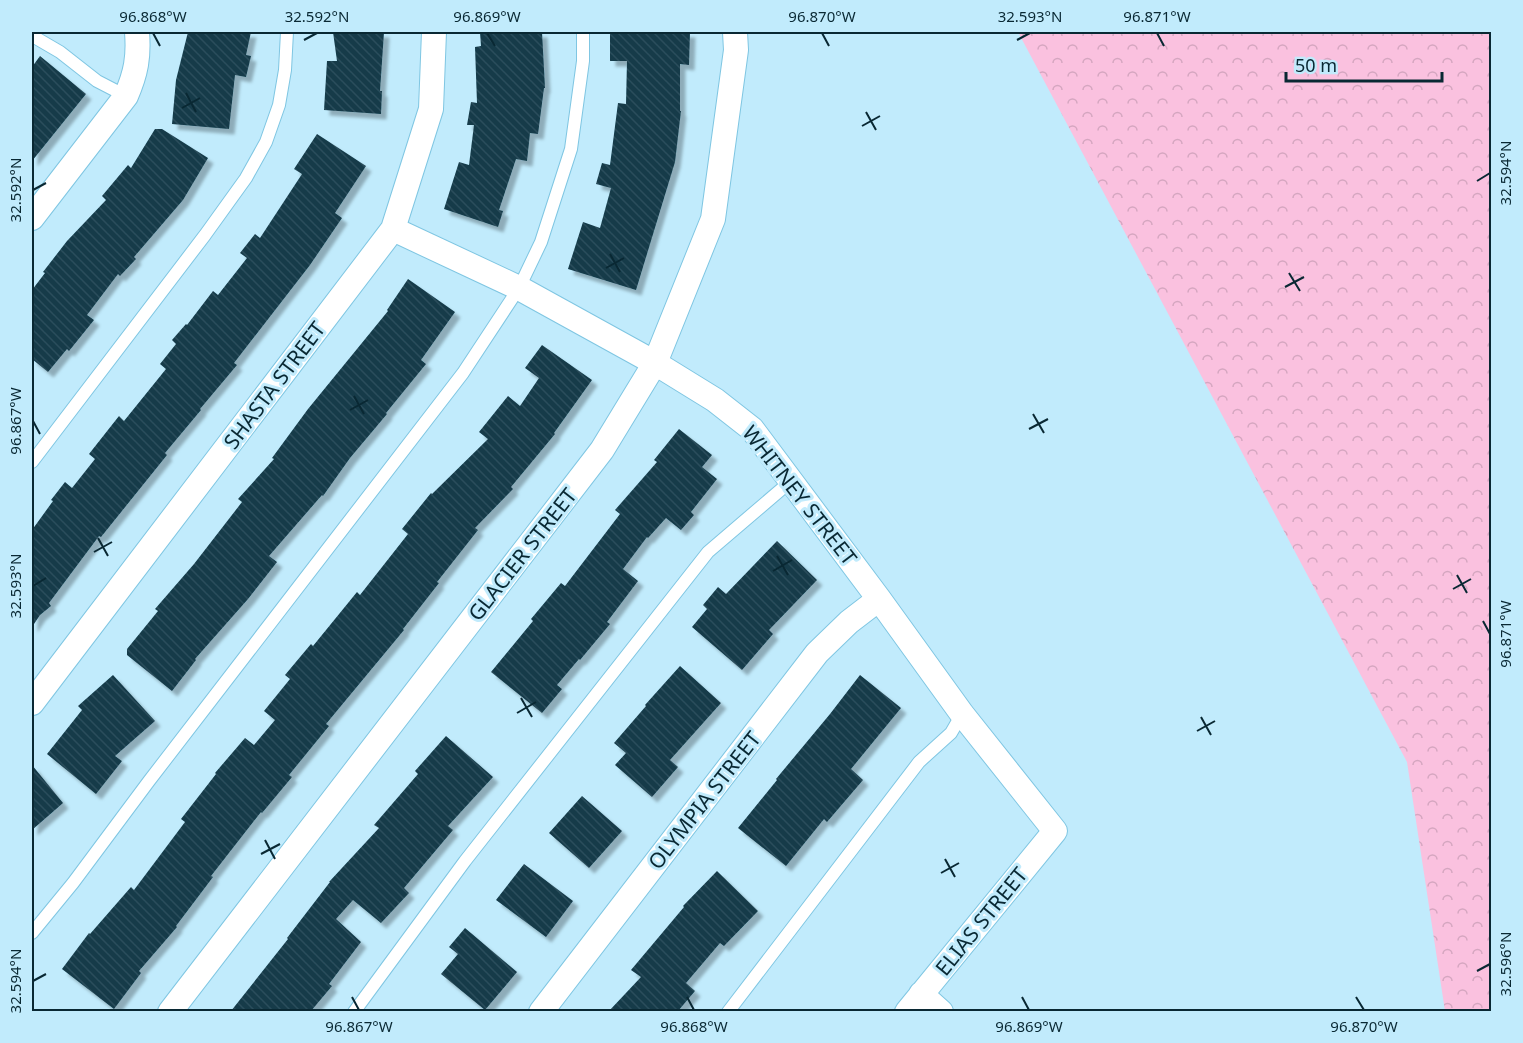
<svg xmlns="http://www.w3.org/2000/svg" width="1523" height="1043" font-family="'Noto Sans',sans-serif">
<defs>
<pattern id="forest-crowns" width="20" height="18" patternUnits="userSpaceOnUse" patternTransform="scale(1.5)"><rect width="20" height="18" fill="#fac1df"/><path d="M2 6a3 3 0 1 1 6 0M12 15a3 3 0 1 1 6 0" fill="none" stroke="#d5a6c0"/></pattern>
<pattern id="building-back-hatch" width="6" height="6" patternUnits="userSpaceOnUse" patternTransform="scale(1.5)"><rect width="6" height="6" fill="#133a49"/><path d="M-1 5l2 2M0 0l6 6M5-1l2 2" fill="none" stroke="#2b4e5b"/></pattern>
<filter id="shadow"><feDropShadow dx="5.5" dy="5.5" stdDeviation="1.5" flood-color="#0004"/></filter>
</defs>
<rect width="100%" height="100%" fill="#c1ebfc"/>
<!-- forest -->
<path fill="url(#forest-crowns)" d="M1018,32H1491V1011H1445L1407,762Z"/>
<!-- building -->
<path fill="url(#building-back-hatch)" filter="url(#shadow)" d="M188,32H251L246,55L251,56L246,77L235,75L229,129L172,124L176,80Z
M333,32H384L380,91H382L381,114L324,110L327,61H337Z
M480,32H542L545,88H544L538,134L530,133L527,161L516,159L499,210L503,211L498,227L444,209L459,162L469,165L474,125H467L471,102L477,103L475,47L481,46Z
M610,32H690L689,65L680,64V111H681L675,162L636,290L568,269L583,222L600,228L611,188L596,184L602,163L610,165L618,103L626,104L627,61H610Z
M40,56L86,94L32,161V67Z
M155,129H162L208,158L183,200L134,257L136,259L120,276L118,274L87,315L94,320L69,351L67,349L48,372L32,359V290L45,273L43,272L67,241L106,200L102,196L128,165L131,168Z
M317,134L366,166L335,213L342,218L310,265L234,363L237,365L200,409L201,410L165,453L167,455L101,537L99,536L49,603L51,606L40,615L32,627V530L53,501L51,500L65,482L72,488L95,459L89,454L119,416L124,421L166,369L160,364L176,344L172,340L186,324L187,325L213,291L218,295L247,258L240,253L255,234L260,238L302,174L294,169Z
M408,279L455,312L421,360L426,364L386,413L387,414L350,458L323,496L322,495L269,556L277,562L248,599L195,659L196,660L172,691L127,655V649L158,611L155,609L194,564L242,502L238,499L274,459L272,458L308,409L388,311L387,310Z
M542,345L592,380L554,433L555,434L511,487L513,489L475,528L478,530L437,582L439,583L403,629L404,630L326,724L329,726L289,775L292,777L262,813L261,812L211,876L213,877L176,926L177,927L139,971L141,973L114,1009L62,969L89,933L90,934L131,887L134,890L185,822L181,819L216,774L215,773L245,738L254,745L275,720L264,711L290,679L285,675L311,644L313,646L357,592L360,595L408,534L402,529L431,493L432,494L488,439L479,432L508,396L520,406L539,378L525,368Z
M679,429L712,455L702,467L717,479L691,512L694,515L681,530L666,518L648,538L647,537L623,569L638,581L607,622L610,624L580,660L579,659L557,685L562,689L542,713L491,672L533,621L531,619L561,583L565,586L620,514L615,510L657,462L654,460Z
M777,541L817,580L769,630L773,634L742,670L692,627L707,609L703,605L718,587L726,594Z
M680,666L721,703L670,760L678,767L652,797L615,765L626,753L614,743L646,706L645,705Z
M113,675L155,721L115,756L122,761L96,794L47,754L82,710L78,706Z
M860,675L901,708L851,769L863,780L827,822L824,819L786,866L738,828L777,780L776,779L830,714Z
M446,736L493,777L448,826L453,830L404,888L409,893L381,923L353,900L336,919L361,942L329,984L332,986L311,1011H231L288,939L287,938L330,882H329L379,828L374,825L418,774L415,771Z
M32,765L63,803L32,830Z
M582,796L622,831L589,868L549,833Z
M524,864L573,901L546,937L496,900Z
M717,871L758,911L724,946L720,943L686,983L695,991L678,1011H609L641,977L631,970L684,907L683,906Z
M465,928L517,972L485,1010L441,974L458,954L449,947Z"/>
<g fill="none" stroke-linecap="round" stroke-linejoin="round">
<defs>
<path id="lane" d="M32,38H36L60,52L97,81L126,96
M32,462L205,235L246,178L266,142L279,105L285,70L287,32
M32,933L73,883L149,781L463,373L519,288L541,242L571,149L583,61V32
M354,1012L465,861L708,552L791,481
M728,1012L919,762L951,733L962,714"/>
<path id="street" d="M32,218L126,96C136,73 139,57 137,32
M393,229L519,288L655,363L715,400L752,429L879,599L962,714L1055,831L907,1012
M32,703L393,229L431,109L434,32
M921,994L941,1012
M170,1012L602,450L655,363L713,219L736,50L735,32
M541,1012L817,653L849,622L879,599"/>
</defs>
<!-- lane casing -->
<use href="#lane" stroke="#7fc6e2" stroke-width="14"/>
<!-- street casing -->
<use href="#street" stroke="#7fc6e2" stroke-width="26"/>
<!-- lane -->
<use href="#lane" stroke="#fff" stroke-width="12"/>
<!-- street -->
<use href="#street" stroke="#fff" stroke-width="24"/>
</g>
<!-- ticks -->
<path fill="none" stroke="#092833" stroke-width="2" d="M153,33L160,46M487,33L495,46M822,33L829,46M1157,33L1164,46M304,40L317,33M1017,40L1030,33M186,93L196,112M182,108L200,98M866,112L876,130M862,126L880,116M1477,181L1490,173M33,190L46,183M610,254L620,272M606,268L624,258M1289,273L1300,291M1285,287L1304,277M354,396L364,414M350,410L368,400M1033,414L1044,433M33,421L40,434M1029,429L1048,419M98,538L108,556M94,552L112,542M777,556L788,575M773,571L792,560M1457,575L1467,593M33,586L46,578M1453,589L1471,579M1483,621L1490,634M521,698L532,717M517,713L536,702M1201,717L1211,735M1197,731L1215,721M265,840L275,859M261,854L280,844M945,859L955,877M941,873L959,863M1477,971L1490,964M33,981L46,974M352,997L359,1010M687,997L694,1010M1022,997L1029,1010M1356,997L1364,1010"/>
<g text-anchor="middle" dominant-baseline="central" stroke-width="6" stroke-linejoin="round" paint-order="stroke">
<!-- street labels -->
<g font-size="21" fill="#092833" stroke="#c1ebfc">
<text transform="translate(274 385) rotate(-53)">SHASTA STREET</text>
<text transform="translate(800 495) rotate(52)">WHITNEY STREET</text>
<text transform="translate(522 554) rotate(-52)">GLACIER STREET</text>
<text transform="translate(704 800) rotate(-52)">OLYMPIA STREET</text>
<text transform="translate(981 921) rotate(-51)">ELIAS STREET</text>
</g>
</g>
<!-- border -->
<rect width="1523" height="1043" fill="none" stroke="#c1ebfc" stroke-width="66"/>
<!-- scale -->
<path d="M1286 72v9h156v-9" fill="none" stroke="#092833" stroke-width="3"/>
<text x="1295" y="72" font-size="18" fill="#092833" stroke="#c1ebfc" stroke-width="4.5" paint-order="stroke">50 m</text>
<rect x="33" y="33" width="1457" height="977" fill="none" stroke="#092833" stroke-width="2"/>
<g font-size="15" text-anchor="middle" fill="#092833">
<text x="153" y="22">96.868°W</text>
<text x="317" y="22">32.592°N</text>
<text x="487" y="22">96.869°W</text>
<text x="822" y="22">96.870°W</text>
<text x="1030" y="22">32.593°N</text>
<text x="1157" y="22">96.871°W</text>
<text transform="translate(1506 173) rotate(-90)" y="5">32.594°N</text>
<text transform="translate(16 190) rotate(-90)" y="5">32.592°N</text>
<text transform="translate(16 421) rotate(-90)" y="5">96.867°W</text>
<text transform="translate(16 586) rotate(-90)" y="5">32.593°N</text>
<text transform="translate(1506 634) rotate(-90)" y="5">96.871°W</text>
<text transform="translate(1506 964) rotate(-90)" y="5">32.596°N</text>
<text transform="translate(16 981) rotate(-90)" y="5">32.594°N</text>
<text x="359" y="1032">96.867°W</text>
<text x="694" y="1032">96.868°W</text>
<text x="1029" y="1032">96.869°W</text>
<text x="1364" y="1032">96.870°W</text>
</g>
</svg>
